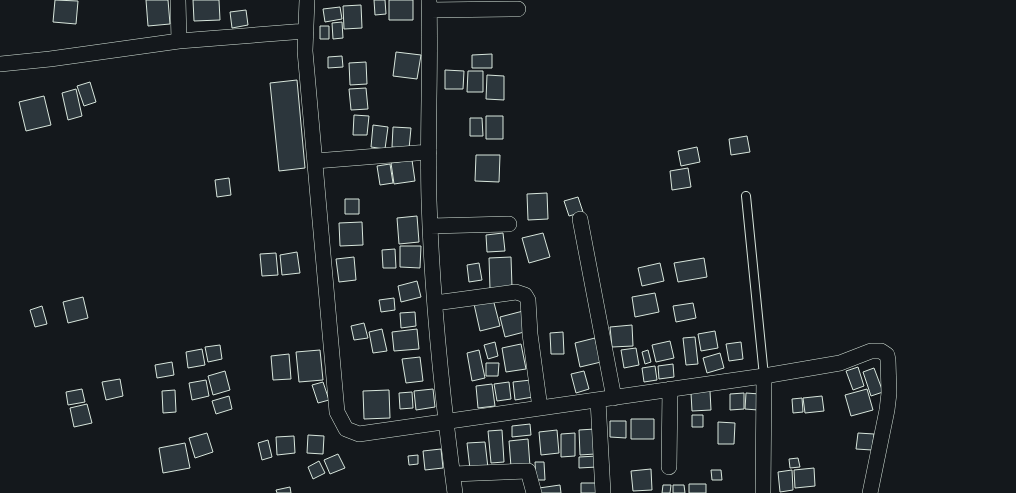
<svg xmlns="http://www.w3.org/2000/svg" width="1016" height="493" font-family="Raleway,sans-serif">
<rect width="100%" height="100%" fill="#14181c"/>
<!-- building -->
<path fill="#2c363c" stroke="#d8e6dc" d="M55,0L78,1L76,24L53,22Z
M146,0H168L170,24L148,26Z
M193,0H219L220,20L194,21Z
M374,0H385L386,14L375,15Z
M389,0H413V20H389Z
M361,5L362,28L344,29L343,6Z
M340,7L342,19L325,22L323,9Z
M246,10L248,25L232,28L230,12Z
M342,22L343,38L333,39L332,23Z
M320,26H329V39H320Z
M396,52L421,55L417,79L393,76Z
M492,54V68H472V55Z
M342,56L343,67L328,68V57Z
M366,62L367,84L350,85L349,63Z
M445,70L464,71L463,89H445Z
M468,71H483V92H467Z
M487,75L504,76V100L486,99Z
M297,80L305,168L279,171L270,83Z
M90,82L96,102L84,106L77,86Z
M366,88L368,109L351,110L349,89Z
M76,89L82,116L68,120L62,93Z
M44,96L51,125L26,131L19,102Z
M354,115L369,116L367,135H353Z
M486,116H503V139H486Z
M470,118H482L483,136H470Z
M373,125L388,127L385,149L371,147Z
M393,127L411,128L409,149L392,147Z
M747,136L750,152L731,155L729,139Z
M697,147L700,162L681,166L678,151Z
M476,155H500L499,182L475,181Z
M412,160L415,181L394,184L391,163Z
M390,164L393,183L380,185L377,166Z
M688,168L691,187L672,190L670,171Z
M229,178L231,195L217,197L215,180Z
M547,193L548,219L528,220L527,194Z
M578,197L583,212L569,216L564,201Z
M345,199H359V214H345Z
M417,216L419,242L399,244L397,218Z
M362,222L363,245L340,246L339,223Z
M503,233L505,251L487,252L486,235Z
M543,233L550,257L529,263L522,238Z
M400,246H421L420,268L400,267Z
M395,249L396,268H383L382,250Z
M297,252L300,273L282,275L280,255Z
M276,253L278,275L262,276L260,254Z
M354,257L356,280L339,282L336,259Z
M511,257L512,287L490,289L489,258Z
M704,258L707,277L678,282L674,263Z
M479,263L482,280L469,282L467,265Z
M660,263L664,281L642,286L638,268Z
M417,281L421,297L401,302L398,286Z
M655,293L659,312L635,317L632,297Z
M83,297L88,318L68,323L63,302Z
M394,298L395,310L381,312L379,300Z
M493,299L500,326L480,331L474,304Z
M693,303L696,318L676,322L673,306Z
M42,306L47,324L35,327L30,310Z
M523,311L528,331L505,337L500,317Z
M415,312L416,326L401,328L400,313Z
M364,323L368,338L354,340L351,326Z
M632,325L633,346L612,347L610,327Z
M382,329L387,351L373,353L369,332Z
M417,329L419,349L394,351L392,332Z
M715,331L718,348L701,351L698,334Z
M563,332L564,354H551L550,333Z
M695,337L698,364L686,365L683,338Z
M595,338L601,362L580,367L575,343Z
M670,341L674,358L656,362L652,345Z
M495,342L498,356L488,359L484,345Z
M741,342L743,359L729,361L726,344Z
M521,344L526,369L506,372L502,348Z
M220,345L222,359L208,362L205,347Z
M636,348L639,365L624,368L621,350Z
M202,349L205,365L188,368L186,352Z
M320,350L323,380L299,382L296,352Z
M479,350L485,378L472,381L467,353Z
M648,350L651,362L645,364L642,352Z
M720,353L724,368L707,373L703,358Z
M289,354L291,379L273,380L271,356Z
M420,357L423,381L406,383L402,359Z
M172,362L174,375L157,378L155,365Z
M486,363H499L498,376H486Z
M673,364L674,377L659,379L658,366Z
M655,366L657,380L644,382L642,368Z
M858,367L864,386L853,390L846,371Z
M874,368L883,392L871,396L863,372Z
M225,371L230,390L213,395L208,376Z
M584,371L589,389L576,393L571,374Z
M120,379L123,396L106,400L102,382Z
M206,380L209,396L192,400L189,383Z
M531,380L533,397L515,400L513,382Z
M323,382L329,400L318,403L312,385Z
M509,382L511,399L497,401L494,384Z
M492,384L495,406L478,408L476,386Z
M82,389L85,402L68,405L66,392Z
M433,389L435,407L416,410L414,391Z
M867,389L873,410L851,416L845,395Z
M175,390L176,412L163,413L162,391Z
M389,390L390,418L364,419L363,391Z
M710,391L711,410L692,411L691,393Z
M412,392L413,408L400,409L399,393Z
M744,393V409L730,410V394Z
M746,393L760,394L758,410L745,409Z
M229,396L232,409L216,414L212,401Z
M822,396L824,411L805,413L803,398Z
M802,398L803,412L793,413L792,399Z
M87,404L92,423L74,427L70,408Z
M692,415H703V427H692Z
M631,419H654V439H631Z
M610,421H626V438L610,437Z
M718,422L735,423L734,444H718Z
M530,424L531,435L512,437V426Z
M595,429V454L580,455L579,430Z
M502,430L504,462L491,463L488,431Z
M557,430L559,453L541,455L539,432Z
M207,433L213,452L195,458L189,438Z
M575,433V456L561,457V434Z
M858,433L874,434L872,450L856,449Z
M308,435L324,436L323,454L307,453Z
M294,436L295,453L277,455L276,437Z
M528,439L530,466L511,467L509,441Z
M268,440L272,457L262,460L258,443Z
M485,442L488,468L470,469L467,443Z
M185,443L190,468L163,473L159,448Z
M441,449L443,468L425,470L423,451Z
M338,454L345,468L330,474L324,460Z
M418,455V464L409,465L408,456Z
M597,456V467L579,468V457Z
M798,458L800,467L790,468L789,459Z
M319,461L325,473L313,479L308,467Z
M535,462H544L545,480H536Z
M814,468L815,486L795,488L794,470Z
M651,469L652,490L633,491L631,471Z
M711,470H721L722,480H712Z
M792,470L793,490L780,492L778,472Z
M581,483H599V493H581Z
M689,484H706V493H689Z
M560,485L561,493H540L539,488Z
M663,485H671L670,493H662Z
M673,485H684L685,493H673Z
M290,487L291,493H277L276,490Z"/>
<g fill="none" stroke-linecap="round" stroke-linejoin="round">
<defs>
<path id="lane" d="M746,196L764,376"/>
<path id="street" d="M178,0L179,41
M307,0L305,51L337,412L346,429L359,434L764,376L840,363L871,351H881L887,355L888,360L889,393L887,410L870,493
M429,0C431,67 427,134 429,200C432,298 442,396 455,493
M430,10L518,9
M0,64L50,59L179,41L306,31
M315,161L429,152
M580,219L614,398
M430,226L509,224
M435,303L516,292L525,295L528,300L530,334L540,408
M598,400L603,493
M669,467L670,389
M453,474L528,471L534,493
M763,493L764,376"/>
</defs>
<!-- lane casing -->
<use href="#lane" stroke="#d8e6dc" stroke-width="10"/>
<!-- street casing -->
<use href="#street" stroke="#d8e6dc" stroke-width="16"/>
<!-- lane -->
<use href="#lane" stroke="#14181c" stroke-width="8"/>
<!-- street -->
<use href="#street" stroke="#14181c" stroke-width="15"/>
</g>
</svg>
